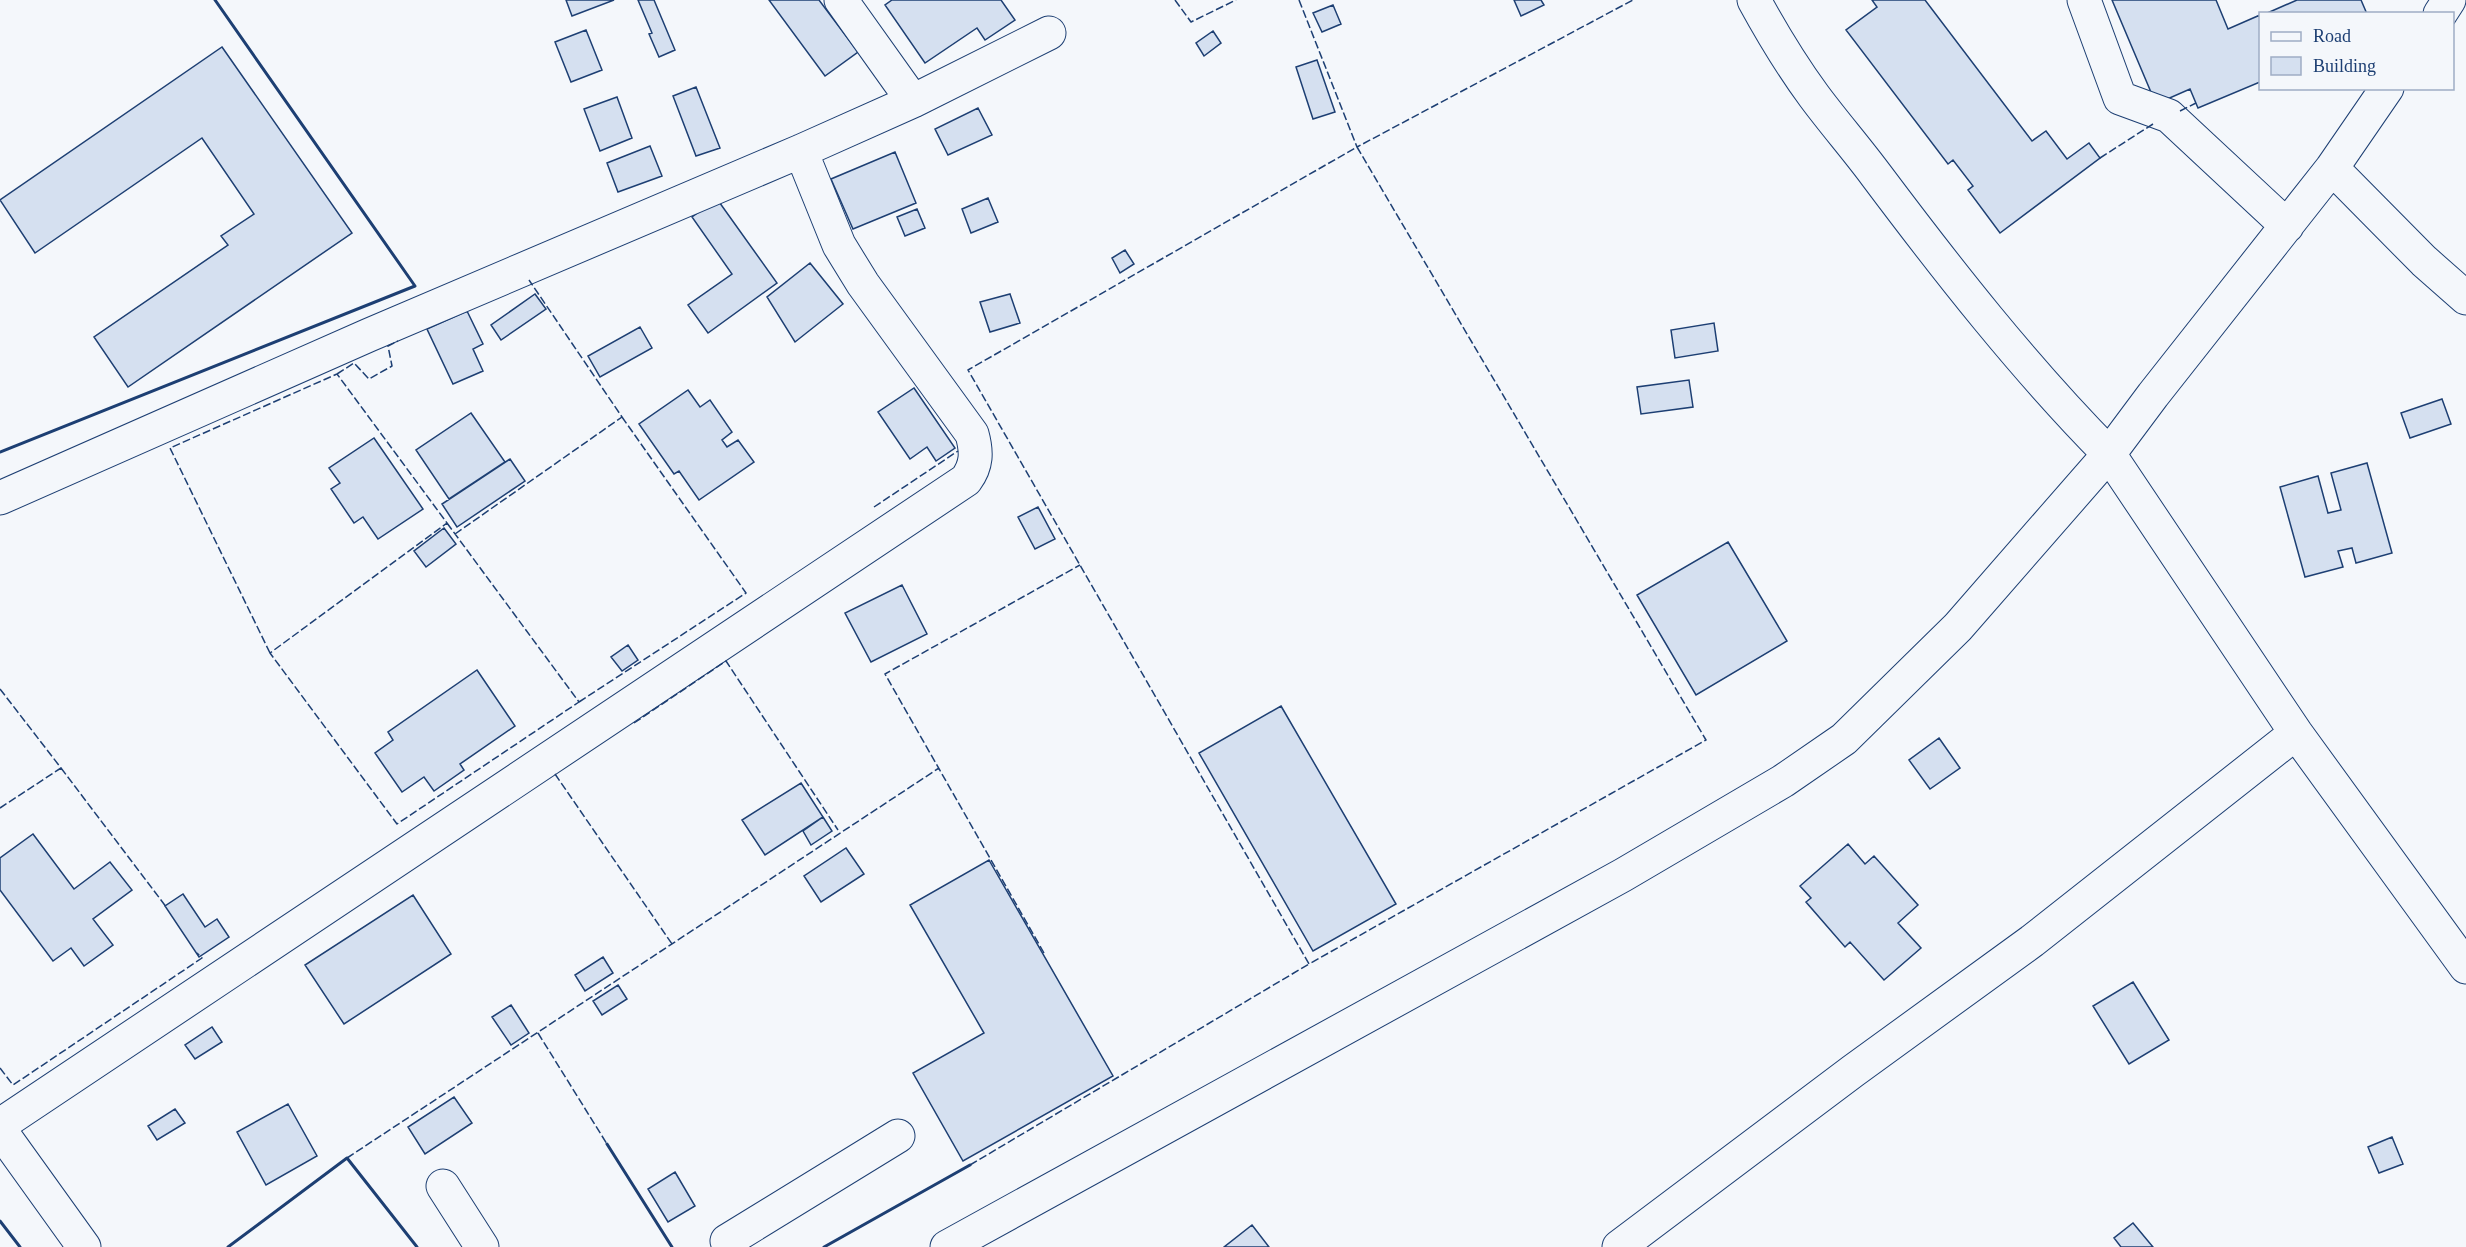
<svg xmlns="http://www.w3.org/2000/svg" width="2466" height="1247" font-family="'Times New Roman',serif">
<rect width="100%" height="100%" fill="#f4f7fb"/>
<!-- building -->
<path fill="#d5e0f0" stroke="#1d3f73" stroke-width="1.5" d="M566,0H614L572,16Z
M638,0H654L675,50L659,57L649,34L652,33Z
M769,0H819L858,52L825,76Z
M892,0H1001L1015,20L985,40L977,28L925,63L885,5Z
M1514,0H1541L1544,5L1521,16Z
M1872,0H1925L2032,141L2046,131L2067,159L2089,143L2100,158L2000,233L1968,190L1973,186L1953,160L1948,164L1846,30L1877,7Z
M2112,0H2216L2228,29L2260,15V82L2198,108L2190,89L2156,104Z
M2297,0H2361L2367,14H2265Z
M1333,5L1341,24L1322,32L1313,13Z
M586,30L602,70L571,82L555,42Z
M1213,31L1221,43L1204,56L1196,43Z
M222,47L352,233L128,387L94,337L228,245L221,236L254,214L202,138L35,253L0,200Z
M1317,60L1335,112L1313,119L1296,67Z
M696,87L720,148L696,156L673,96Z
M617,97L632,138L600,151L584,109Z
M978,108L992,135L948,155L935,129Z
M650,146L662,176L618,192L607,163Z
M895,152L916,203L853,229L831,179Z
M988,198L998,222L971,233L962,209Z
M717,199L777,283L708,333L688,305L732,274L692,217Z
M917,209L925,228L905,236L897,217Z
M1125,250L1134,264L1120,273L1112,258Z
M810,263L843,304L795,342L767,297Z
M535,294L546,309L501,340L491,325Z
M1010,294L1020,323L990,332L980,302Z
M467,311L483,344L473,349L483,371L453,384L427,329Z
M1714,323L1718,351L1675,358L1671,330Z
M640,327L652,348L600,377L588,356Z
M1689,380L1693,407L1641,414L1637,387Z
M914,388L955,448L936,461L927,447L910,459L878,412Z
M688,390L700,407L710,400L732,432L722,440L727,447L738,440L754,462L699,500L679,471L674,474L639,424Z
M2442,399L2451,424L2410,438L2401,413Z
M471,413L505,462L449,499L416,450Z
M374,438L423,509L378,539L363,517L354,523L331,489L340,483L329,468Z
M510,459L525,481L457,527L442,504Z
M2367,463L2392,553L2356,563L2352,548L2338,551L2343,567L2305,577L2280,487L2318,476L2328,513L2341,510L2331,473Z
M1038,507L1055,539L1035,549L1018,517Z
M444,528L456,544L426,567L414,551Z
M1728,542L1787,641L1696,695L1637,595Z
M902,585L927,634L871,662L845,613Z
M628,645L638,660L622,671L611,657Z
M477,670L515,726L460,764L464,770L434,791L424,777L402,792L375,753L393,740L388,732Z
M1281,706L1396,904L1313,951L1199,753Z
M1939,738L1960,768L1930,789L1909,760Z
M801,783L823,817L765,855L742,820Z
M823,817L832,831L811,845L803,831Z
M33,834L74,889L110,862L132,890L93,919L113,945L84,966L71,948L53,961L0,890V858Z
M1848,844L1865,864L1874,856L1918,905L1898,923L1921,948L1884,980L1850,942L1845,947L1806,902L1811,898L1800,886Z
M846,848L864,874L821,902L804,876Z
M989,860L1113,1076L963,1161L913,1073L984,1033L910,905Z
M183,894L205,927L217,919L229,937L199,957L165,906Z
M413,895L451,954L344,1024L305,965Z
M603,957L613,973L585,991L575,975Z
M2133,982L2169,1040L2129,1064L2093,1006Z
M618,985L627,999L602,1015L593,1001Z
M511,1005L529,1033L511,1045L492,1017Z
M212,1027L222,1042L195,1059L185,1045Z
M454,1097L472,1123L425,1154L408,1127Z
M288,1104L317,1156L266,1185L237,1132Z
M175,1109L185,1123L157,1140L148,1126Z
M2392,1137L2403,1164L2379,1173L2368,1147Z
M675,1172L695,1206L668,1222L648,1189Z
M2133,1223L2153,1247H2121L2114,1238Z
M1252,1225L1269,1247H1224Z"/>
<g fill="none" stroke-linecap="round" stroke-linejoin="round">
<defs>
<path id="minor" d="M841,0L913,101
M1754,0C1772,33 1792,66 1814,96C1834,123 1856,148 1876,175C1948,271 2024,368 2109,454L2296,733L2466,967
M2084,0L2120,98L2169,116L2287,226
M2440,14L2449,0
M2387,88L2332,168L2424,261L2466,298
M0,498L369,335L801,151L913,101L1049,33
M0,1125L966,480C977,465 977,452 972,434L863,284L839,245L801,151
M0,1130L84,1247
M443,1186L482,1247
M730,1247L727,1241L898,1136
M947,1247L1623,875L1783,781L1844,739L1958,627L2109,454L2153,395L2332,168
M1619,1247L1853,1071L2032,941L2296,733"/>
</defs>
<!-- minor casing -->
<use href="#minor" stroke="#1d3f73" stroke-width="35"/>
<!-- minor -->
<use href="#minor" stroke="#f4f7fb" stroke-width="33"/>
<!-- fence -->
<path stroke="#1d3f73" stroke-width="1.5" stroke-dasharray="8 3" stroke-linecap="butt" d="M1175,0L1191,22L1236,0
M1299,0L1357,147L1633,0
M2180,111L2196,103
M1357,147L1706,740L1309,964L968,370Z
M2100,158L2153,124
M337,374L354,363L369,379L392,366L388,346L398,341
M874,507L958,451
M447,523L579,702L397,824L270,653Z
M455,534L622,417L529,280
M270,653L170,448L337,374L447,523
M0,689L61,768L0,808
M579,702L746,593L622,417
M634,723L726,661L838,830
M61,768L167,908
M555,774L672,944
M1044,953L885,674L1080,565
M538,1033L607,1144
M0,1068L13,1085L202,958L197,953
M347,1158L939,768
M970,1165L1309,964"/>
<!-- wall -->
<path stroke="#1d3f73" stroke-width="3" d="M0,452L415,286L215,0
M607,1144L672,1247
M0,1221L20,1247
M228,1247L347,1158L417,1247
M824,1247L970,1165"/>
</g>
<!-- legend -->
<rect x="2259" y="12" width="195" height="78" fill="#f4f7fb" stroke="#9eadc5" stroke-width="1.5"/>
<rect x="2271" y="32" width="30" height="9" fill="#f4f7fb" stroke="#9eadc5" stroke-width="1.5"/>
<text x="2313" y="42" font-size="18" fill="#1d3f73">Road</text>
<rect x="2271" y="57" width="30" height="18" fill="#d5e0f0" stroke="#9eadc5" stroke-width="1.5"/>
<text x="2313" y="72" font-size="18" fill="#1d3f73">Building</text>
</svg>
